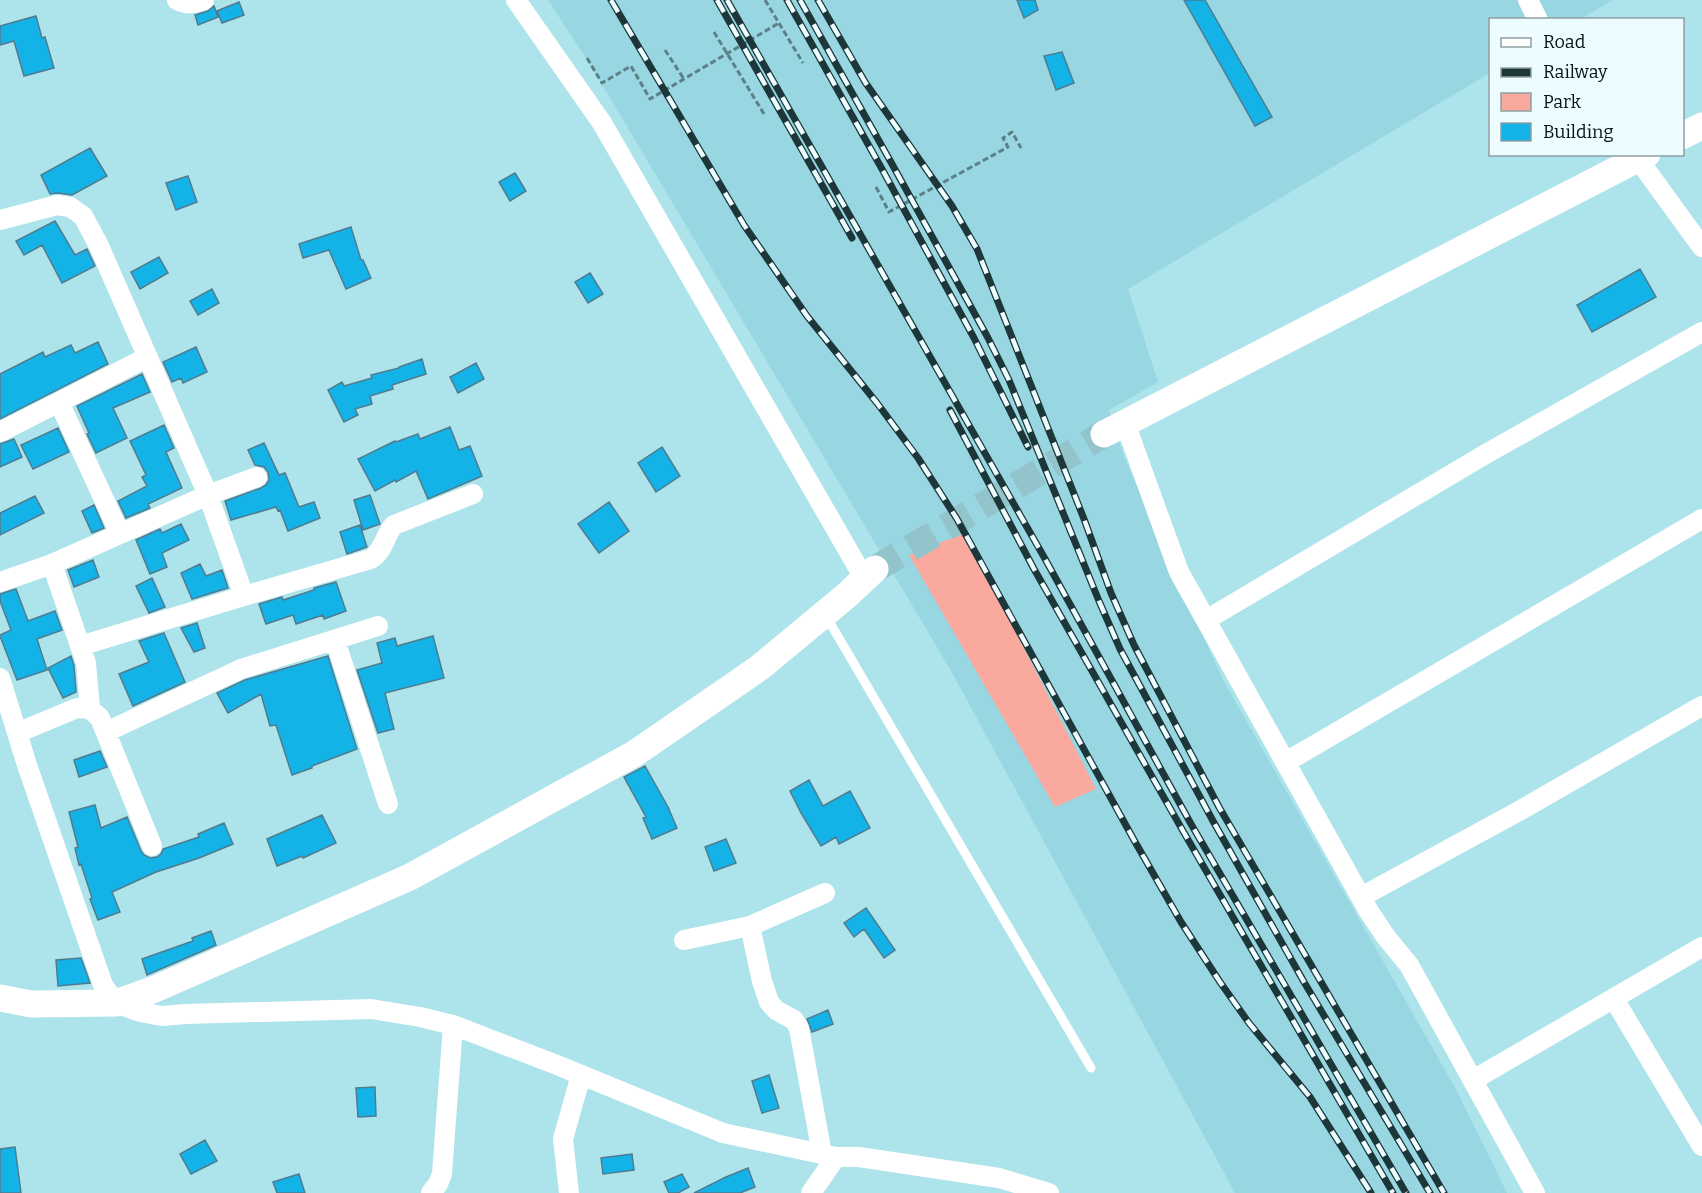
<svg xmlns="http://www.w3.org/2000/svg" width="1702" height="1193" font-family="Bitter,serif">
<rect width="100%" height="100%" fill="#ade3eb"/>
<!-- built -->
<path fill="#98d7e2" d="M548,0H1613L1580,19L1490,20V73L1128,289L1158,382L1109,410L1124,457L1222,678L1458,1093L1507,1193H1235L950,669L591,66Z"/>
<!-- green -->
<path fill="#faa99e" d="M965,533L1096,789L1055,807L909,555Z"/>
<!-- building -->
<path fill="#14b3e7" stroke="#507b8f" stroke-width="1.5" d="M1017,0H1035L1038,10L1024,18Z
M1184,0H1205L1272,117L1255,126Z
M239,2L244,15L222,23L217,11Z
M214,6L218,17L198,25L195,15L208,11Z
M36,16L42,38L45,37L54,68L24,76L14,41L0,45V26Z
M1062,52L1074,83L1056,90L1044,56Z
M90,148L107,176L72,195L58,193L50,194L41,175Z
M515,173L526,191L510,201L499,182Z
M188,176L197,202L176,210L166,183Z
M55,221L75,255L87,249L95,266L62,283L42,245L24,255L16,241Z
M351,227L361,260H363L371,278L346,289L329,250L303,258L299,244Z
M159,257L168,273L140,289L131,272Z
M1640,269L1656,297L1592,332L1577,305Z
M590,273L603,294L588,303L575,282Z
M212,289L219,303L198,315L190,301Z
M98,342L108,364L0,419V374L43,352L45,357L71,345L75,353Z
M196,347L207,372L183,383L181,378L172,382L163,362Z
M422,359L426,374L392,385L393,389L370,396L372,404L355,409L358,415L344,422L328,390L342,382L344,386L372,378L371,375L399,368V367Z
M476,363L484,379L458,393L450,377Z
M142,374L150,392L113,408L127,438L96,453L87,434L89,433L77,406Z
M164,425L174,448L166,452L182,488L148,504L150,508L126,518L118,501L147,486L142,477L146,475L130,441Z
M450,427L459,450L470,446L482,476L428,499L416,471L396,482L395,480L375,491L358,459L395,441L396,442L418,434L420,439Z
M58,428L69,452L33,469L21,445Z
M14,439L22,457L0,467V444Z
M264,443L279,475L285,473L299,507L314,502L320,518L288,531L280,510L278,511L276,507L231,520L225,501L261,488L266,485L269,480L268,472L264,467L255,465L248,450Z
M662,447L680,476L656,492L638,463Z
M370,495L380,524L363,530L354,500Z
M35,496L44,513L0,535V513Z
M609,502L629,531L599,553L578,524Z
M94,505L104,528L92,533L82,511Z
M181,524L189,540L162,553L167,567L150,574L136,540L160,529L162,533Z
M360,525L367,547L347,554L340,532Z
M93,560L99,577L74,587L68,570Z
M200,564L206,576L222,570L228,588L192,599L181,573Z
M152,578L165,607L149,613L136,586Z
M336,582L346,611L324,619L323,615L296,624L293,615L266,624L259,604L282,597L283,600L314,590V588Z
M16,589L28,621L55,611L62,630L37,639L47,670L17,680L0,636V635L11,630L0,601V594Z
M197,623L205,648L194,652L181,628Z
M164,633L185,682L133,706L119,674L149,662L139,641Z
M433,636L444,678L385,693L394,729L378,733L357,670L382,663L377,643L395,638L397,646Z
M71,656L74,666L76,692L63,698L48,668Z
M328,656L357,749L312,766V768L292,775L276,725L270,726L261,694L228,713L217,693L245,680Z
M100,751L107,767L79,777L74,760Z
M645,766L668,807L677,828L652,839L643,818L646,817L624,777Z
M809,780L823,806L850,791L870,828L839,844L836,837L821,846L801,813L790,791Z
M95,805L101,828L127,817L141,851L144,855L150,858L157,857L161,854L163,849L199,837L198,834L224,823L233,844L199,858L156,872L112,892L120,912L98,920L90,899L92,898L81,864L79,865L75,848L78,847L69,812Z
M322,815L336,843L303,858L302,856L277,866L267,839Z
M726,839L736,863L714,871L705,847Z
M866,908L895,950L884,958L864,929L854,937L844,923Z
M211,931L216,945L147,975L142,959L193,941L192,938Z
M81,958L90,983L58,986L56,960Z
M828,1010L833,1024L812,1032L807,1019Z
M769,1075L779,1108L762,1113L752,1081Z
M375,1087L376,1116L358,1117L356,1088Z
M205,1140L217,1161L191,1174L180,1154Z
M15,1147L21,1193H0V1149Z
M632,1154L634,1170L603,1174L601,1158Z
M748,1168L755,1187L740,1193H694L726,1177Z
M299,1174L305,1193H277L273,1182Z
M682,1174L689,1187L678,1193H669L664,1182Z"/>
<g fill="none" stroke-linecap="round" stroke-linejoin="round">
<!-- secondary-tunnel -->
<path stroke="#93c4cb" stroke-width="27" stroke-dasharray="27 14" stroke-linecap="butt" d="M875,569L1104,434"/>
<!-- path -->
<path stroke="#5b8086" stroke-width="3" stroke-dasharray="6 3" stroke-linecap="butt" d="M765,0L803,63
M714,32L764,114
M665,50L684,79
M587,58L602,83L631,66L650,99L779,23
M876,187L889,212L1008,147L1003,138L1012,132L1021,148"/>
<!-- lane -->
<path stroke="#fff" stroke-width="9" d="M826,616L1091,1068"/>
<!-- street -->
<path stroke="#fff" stroke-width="20" d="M177,0C187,5 194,4 204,0
M516,0L602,123L864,578
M1528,0L1538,20
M1638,159L1702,247
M0,220L57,205L70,207L83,216L99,246L208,495L244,596
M59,402L120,534
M1125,423L1179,572L1368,910L1386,937L1409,965L1535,1193
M0,432L148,357
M52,564L86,663L90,709
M0,582L52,564L208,495L257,477
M1206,620L1484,455L1702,332
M335,640L388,804
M80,646L244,596L371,559C384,551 384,536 394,525L473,494
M0,678L27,765L103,985L116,1003L140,1012L162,1016L186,1014L371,1009L420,1017L453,1025L557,1065L723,1133L836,1157H859L999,1178L1049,1193
M106,732L241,669L378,626
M17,733L77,708L90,709L100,718L152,846
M1286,762L1702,519
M1361,897L1519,811L1702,706
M750,926L762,981L769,1002L776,1010L794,1020L799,1028L822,1154
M684,940L750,926L825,893
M1614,999L1702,1146
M1473,1080L1702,947
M431,1193L438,1184L442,1174L453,1025
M569,1193L563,1139L581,1075
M811,1193L836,1157"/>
<!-- secondary -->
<path stroke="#fff" stroke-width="27" d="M1682,136L1702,126
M1104,434L1647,154
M0,998L31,1004L116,1003L155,989L410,877L634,754L759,668L846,596L875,569"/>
<defs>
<path id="rail" d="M611,0L744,225L807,316L877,403L918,458L957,519L1134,840L1181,922L1220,982L1249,1023L1310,1097L1371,1193
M717,0L852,238
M727,0L1044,557L1191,824L1406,1193
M787,0L882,169L974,338L1028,447
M800,0L892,164L987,336L1009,380L1099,601L1120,649L1213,821L1304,982L1430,1193
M818,0L865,82L952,206L977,249L1084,519L1111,593L1134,645L1219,807L1444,1193
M950,410L1034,569L1183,831L1393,1193"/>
</defs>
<!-- rail casing -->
<use href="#rail" stroke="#1d3639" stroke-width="7"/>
<!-- rail -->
<use href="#rail" stroke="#ecfcff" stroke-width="4.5" stroke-dasharray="14" stroke-linecap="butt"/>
</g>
<!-- legend -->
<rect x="1489" y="18" width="195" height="138" fill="#ecfcff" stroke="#8ea0a3" stroke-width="1.5"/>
<rect x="1501" y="38" width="30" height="9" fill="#ffffff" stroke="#8ea0a3" stroke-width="1.5"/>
<text x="1543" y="48" font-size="18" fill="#021518">Road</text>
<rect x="1501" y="68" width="30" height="9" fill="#1d3639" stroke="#8ea0a3" stroke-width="1.5"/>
<text x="1543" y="78" font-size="18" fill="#021518">Railway</text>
<rect x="1501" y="93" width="30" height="18" fill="#faa99e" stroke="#8ea0a3" stroke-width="1.5"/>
<text x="1543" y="108" font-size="18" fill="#021518">Park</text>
<rect x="1501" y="123" width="30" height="18" fill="#14b3e7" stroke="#8ea0a3" stroke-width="1.5"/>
<text x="1543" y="138" font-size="18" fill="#021518">Building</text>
</svg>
